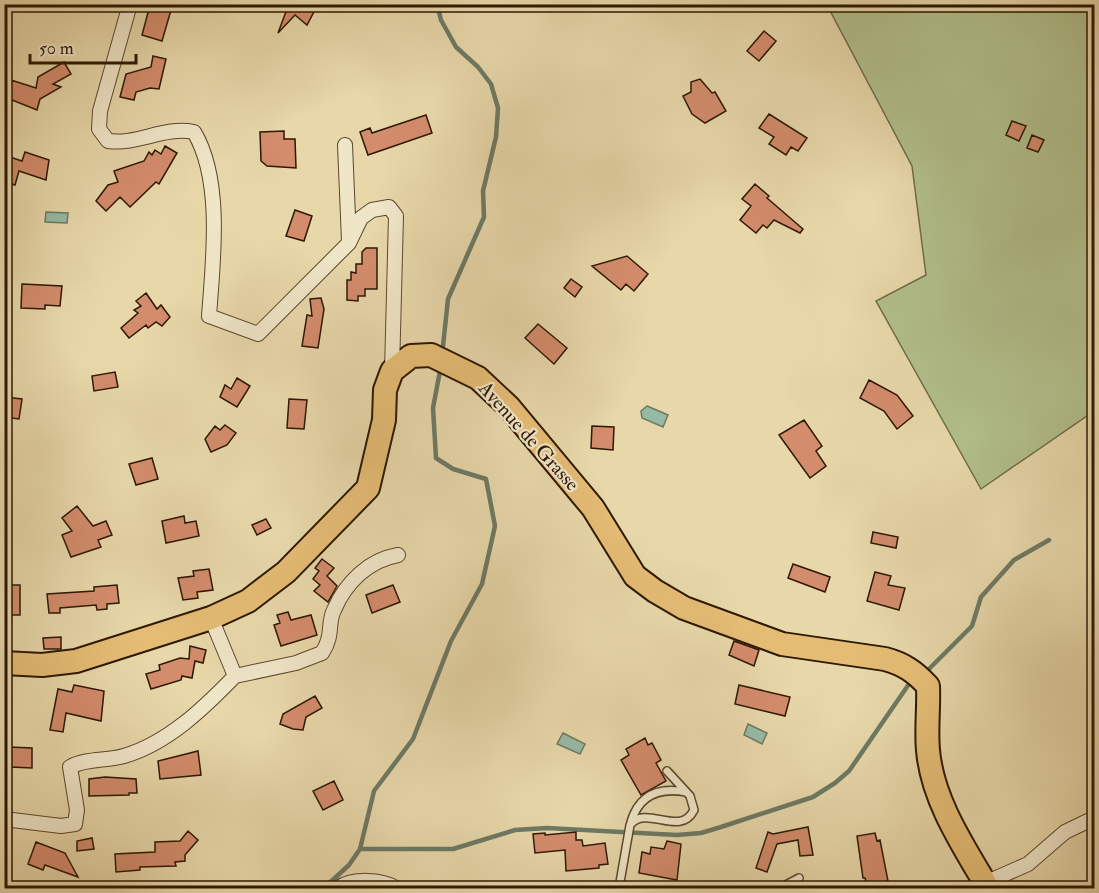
<svg xmlns="http://www.w3.org/2000/svg" width="1099" height="893" font-family="'IM FELL Double Pica',serif">
<rect width="100%" height="100%" fill="#e7d7a9"/>
<filter id="stains"><feTurbulence type="fractalNoise" baseFrequency=".00333" numOctaves="4"/><feColorMatrix values="0 0 0 0 .2 0 0 0 0 .09 0 0 0 0 .02 0 0 0 .5 -.17"/></filter>
<radialGradient id="worn" r=".72"><stop offset=".6" stop-color="#630" stop-opacity="0"/><stop offset="1" stop-color="#630" stop-opacity=".3"/></radialGradient>
<!-- green -->
<path fill="#b1bf8b" stroke="#6f6c47" stroke-width="1.5" d="M827,5H1094V411L981,489L876,301L926,275L912,166Z"/>
<!-- water -->
<path fill="#97baa5" stroke="#6d7964" stroke-width="1.5" d="M46,212L68,213L67,223L45,222Z
M647,406L668,415L663,427L642,418L641,411Z
M748,724L767,733L762,744L744,735Z
M563,733L585,744L580,754L557,744Z"/>
<g fill="none" stroke-linecap="round" stroke-linejoin="round">
<!-- stream -->
<path stroke="#6d7964" stroke-width="4.5" d="M437,4L441,20L456,47L478,67L491,84L498,108L496,137L483,191L484,217L448,299L443,346
M927,671L972,626L981,597L1014,560L1049,540
M360,849H453L515,830L547,828L677,835L701,833L721,827L813,797L835,783L849,771L909,684
M324,888L349,865L360,849L374,791L413,739L451,641L482,584L495,526L486,479L453,469L436,458L433,408L440,371"/>
</g>
<!-- building -->
<path fill="#d38c6c" stroke="#2d1803" stroke-width="1.5" d="M281,4H318L307,25L295,15L278,33L287,9Z
M150,5L171,10L162,41L142,35Z
M764,31L776,41L759,61L747,51Z
M153,56L166,59L159,89L150,88L136,92L134,100L120,97L126,74L151,67Z
M64,62L71,74L53,84L61,87L40,99L37,110L7,98L11,80L36,88L38,77Z
M700,79L712,93L715,92L726,111L705,123L692,114L683,96L691,92V82Z
M769,114L807,138L798,151L791,147L786,155L769,144L774,137L759,128Z
M426,115L432,133L368,155L360,132L370,128L372,133Z
M1012,121L1026,126L1019,141L1006,135Z
M284,131V139H295L296,168L267,166L261,161L260,132Z
M1032,135L1044,140L1038,152L1027,148Z
M165,146L177,153L159,184L156,182L130,207L120,197L106,211L96,201L108,185L118,182L114,171L144,161L149,152L152,155L155,150L161,154Z
M25,152L49,160L46,180L19,171L15,185L4,182V155L22,161Z
M755,184L769,196L767,198L803,229L800,233L774,220L767,228L763,225L756,233L740,220L751,206L742,199Z
M295,210L312,216L304,241L286,236Z
M366,248H377V289H365V296H358V301L347,300V280H351V272L356,273V264H362V252Z
M627,256L648,274L634,291L626,284L621,290L592,266Z
M571,279L582,287L575,297L564,288Z
M22,284L62,286L60,306L45,305V309L21,308Z
M146,293L157,309L161,305L170,317L162,326L156,322L148,328L146,325L129,338L121,328L138,313L134,310L141,306L136,301Z
M321,298L324,309L318,348L302,346L307,315L312,316L310,299Z
M538,324L567,348L554,364L525,338Z
M115,372L118,387L94,391L92,376Z
M237,378L250,386L237,407L220,397L225,385L231,389Z
M869,380L897,395L913,416L897,429L884,411L860,398Z
M4,397L22,399L19,419L4,417Z
M289,399L307,400L304,429L287,428Z
M804,420L822,446L816,451L826,466L810,478L779,435Z
M225,425L236,433L227,445L211,452L205,439L215,426L220,430Z
M592,426L614,427L613,450L591,448Z
M152,458L158,479L136,485L129,464Z
M77,506L93,526L106,521L112,535L98,540L101,547L71,557L62,535L72,531L62,518Z
M184,516L185,523L196,521L199,536L166,543L162,521Z
M266,519L271,528L257,535L252,525Z
M873,532L898,537L896,548L871,543Z
M322,559L334,568L327,576L337,586L328,602L314,591L320,585L313,579L319,571L315,568Z
M793,564L830,577L825,592L788,578Z
M209,569L213,590L197,592L198,598L183,600L178,578L194,576L193,571Z
M875,572L891,576L888,585L905,588L899,610L867,601Z
M4,585H20V615H4Z
M117,585L119,603L107,604V609L97,610L96,605L60,608V613H49L47,594L94,591V587Z
M393,585L400,602L372,613L366,595Z
M288,612L291,620L311,615L317,635L281,646L274,625L280,623L277,615Z
M61,637V649H44L43,638Z
M734,641L759,650L754,666L729,655Z
M190,646L206,650L203,663L195,661L192,678L182,676L181,680L151,689L146,674L160,670L159,665L180,658L189,659Z
M74,685L104,691L101,721L66,713L63,732L50,730L58,689L72,692Z
M739,685L790,697L785,716L735,704Z
M315,696L322,708L306,717L303,730L293,729L280,724L283,714Z
M645,738L648,745L652,743L661,760L656,763L666,781L641,795L621,760L629,755L626,749Z
M8,747L32,748V768L10,767V762L8,763Z
M198,751L201,775L160,779L158,761Z
M105,777L136,779L137,793H129V795L89,796V779Z
M334,781L343,800L323,810L313,791Z
M808,827L813,855L800,856L798,840L777,844L767,872L756,868L768,832L773,834Z
M188,831L198,840L185,855V861L175,862L176,866L140,867V870L116,872L115,854L155,852V842L180,841Z
M576,832V840H582L583,846L605,843L608,864L599,865V868L566,871L565,850L535,853L533,834L545,833V835Z
M875,833L877,841L880,840L888,881L867,885L865,878H863L857,836Z
M92,838L94,849L77,851V841Z
M667,841L681,844L677,880L639,873L642,852L650,854L651,847L664,849Z
M36,842L65,853L78,877L45,865L43,870L28,864Z"/>
<g fill="none" stroke-linecap="round" stroke-linejoin="round">
<defs>
<path id="lane" d="M631,822C639,795 659,787 686,792
M619,888L630,825C646,804 680,838 694,810L690,796L667,771
M780,888L799,878"/>
<path id="street" d="M130,4L100,111L99,129L108,141C138,145 164,126 194,132C223,180 213,261 209,316L258,334L349,243L361,218L372,210L389,207L396,216L392,371
M345,145L349,241
M235,676L296,663L322,653C334,635 327,624 334,610C346,582 369,560 398,555
M4,819L61,826L75,824L77,810L70,767C85,758 107,761 124,756C168,743 204,708 235,676L211,618
M985,883L1028,864L1065,832L1094,818
M338,888C353,878 381,879 396,888"/>
<path id="primary" d="M4,663L42,665L76,661L211,618L248,601L286,572L368,488L384,420L385,390L392,371L411,356L431,355L478,378L509,407L593,508L635,576L655,591L684,608L782,644L885,659C904,664 915,672 928,686C929,707 926,729 928,750C932,800 964,847 988,888"/>
</defs>
<!-- lane casing -->
<use href="#lane" stroke="#5c482c" stroke-width="10"/>
<!-- street casing -->
<use href="#street" stroke="#5c482c" stroke-width="16"/>
<!-- primary casing -->
<use href="#primary" stroke="#2d1803" stroke-width="26"/>
<!-- lane -->
<use href="#lane" stroke="#efe5c7" stroke-width="7"/>
<!-- street -->
<use href="#street" stroke="#efe5c7" stroke-width="14"/>
<!-- primary -->
<use href="#primary" stroke="#e4bc74" stroke-width="22"/>
</g>
<g text-anchor="middle" dominant-baseline="central" stroke-width="4.5" stroke-linejoin="round" paint-order="stroke">
<!-- street labels -->
<g font-size="20" fill="#2d1803" stroke="#efe5c7">
<text transform="translate(529 436) rotate(48)">Avenue de Grasse</text>
</g>
</g>
<!-- margin -->
<rect width="1099" height="893" fill="none" stroke="#e7d7a9" stroke-width="24"/>
<rect x="6" y="6" width="1087" height="881" fill="none" stroke="#2d1803" stroke-width="3"/>
<rect x="12" y="12" width="1075" height="869" fill="none" stroke="#2d1803" stroke-width="1.5"/>
<!-- scale -->
<path d="M30 54v9h106v-9" fill="none" stroke="#2d1803" stroke-width="3"/>
<text x="39" y="54" font-size="18" fill="#2d1803" stroke="#efe5c7" stroke-width="4.5" paint-order="stroke">50 m</text>
<rect width="100%" height="100%" filter="url(#stains)"/>
<rect width="100%" height="100%" fill="url(#worn)"/>
</svg>
